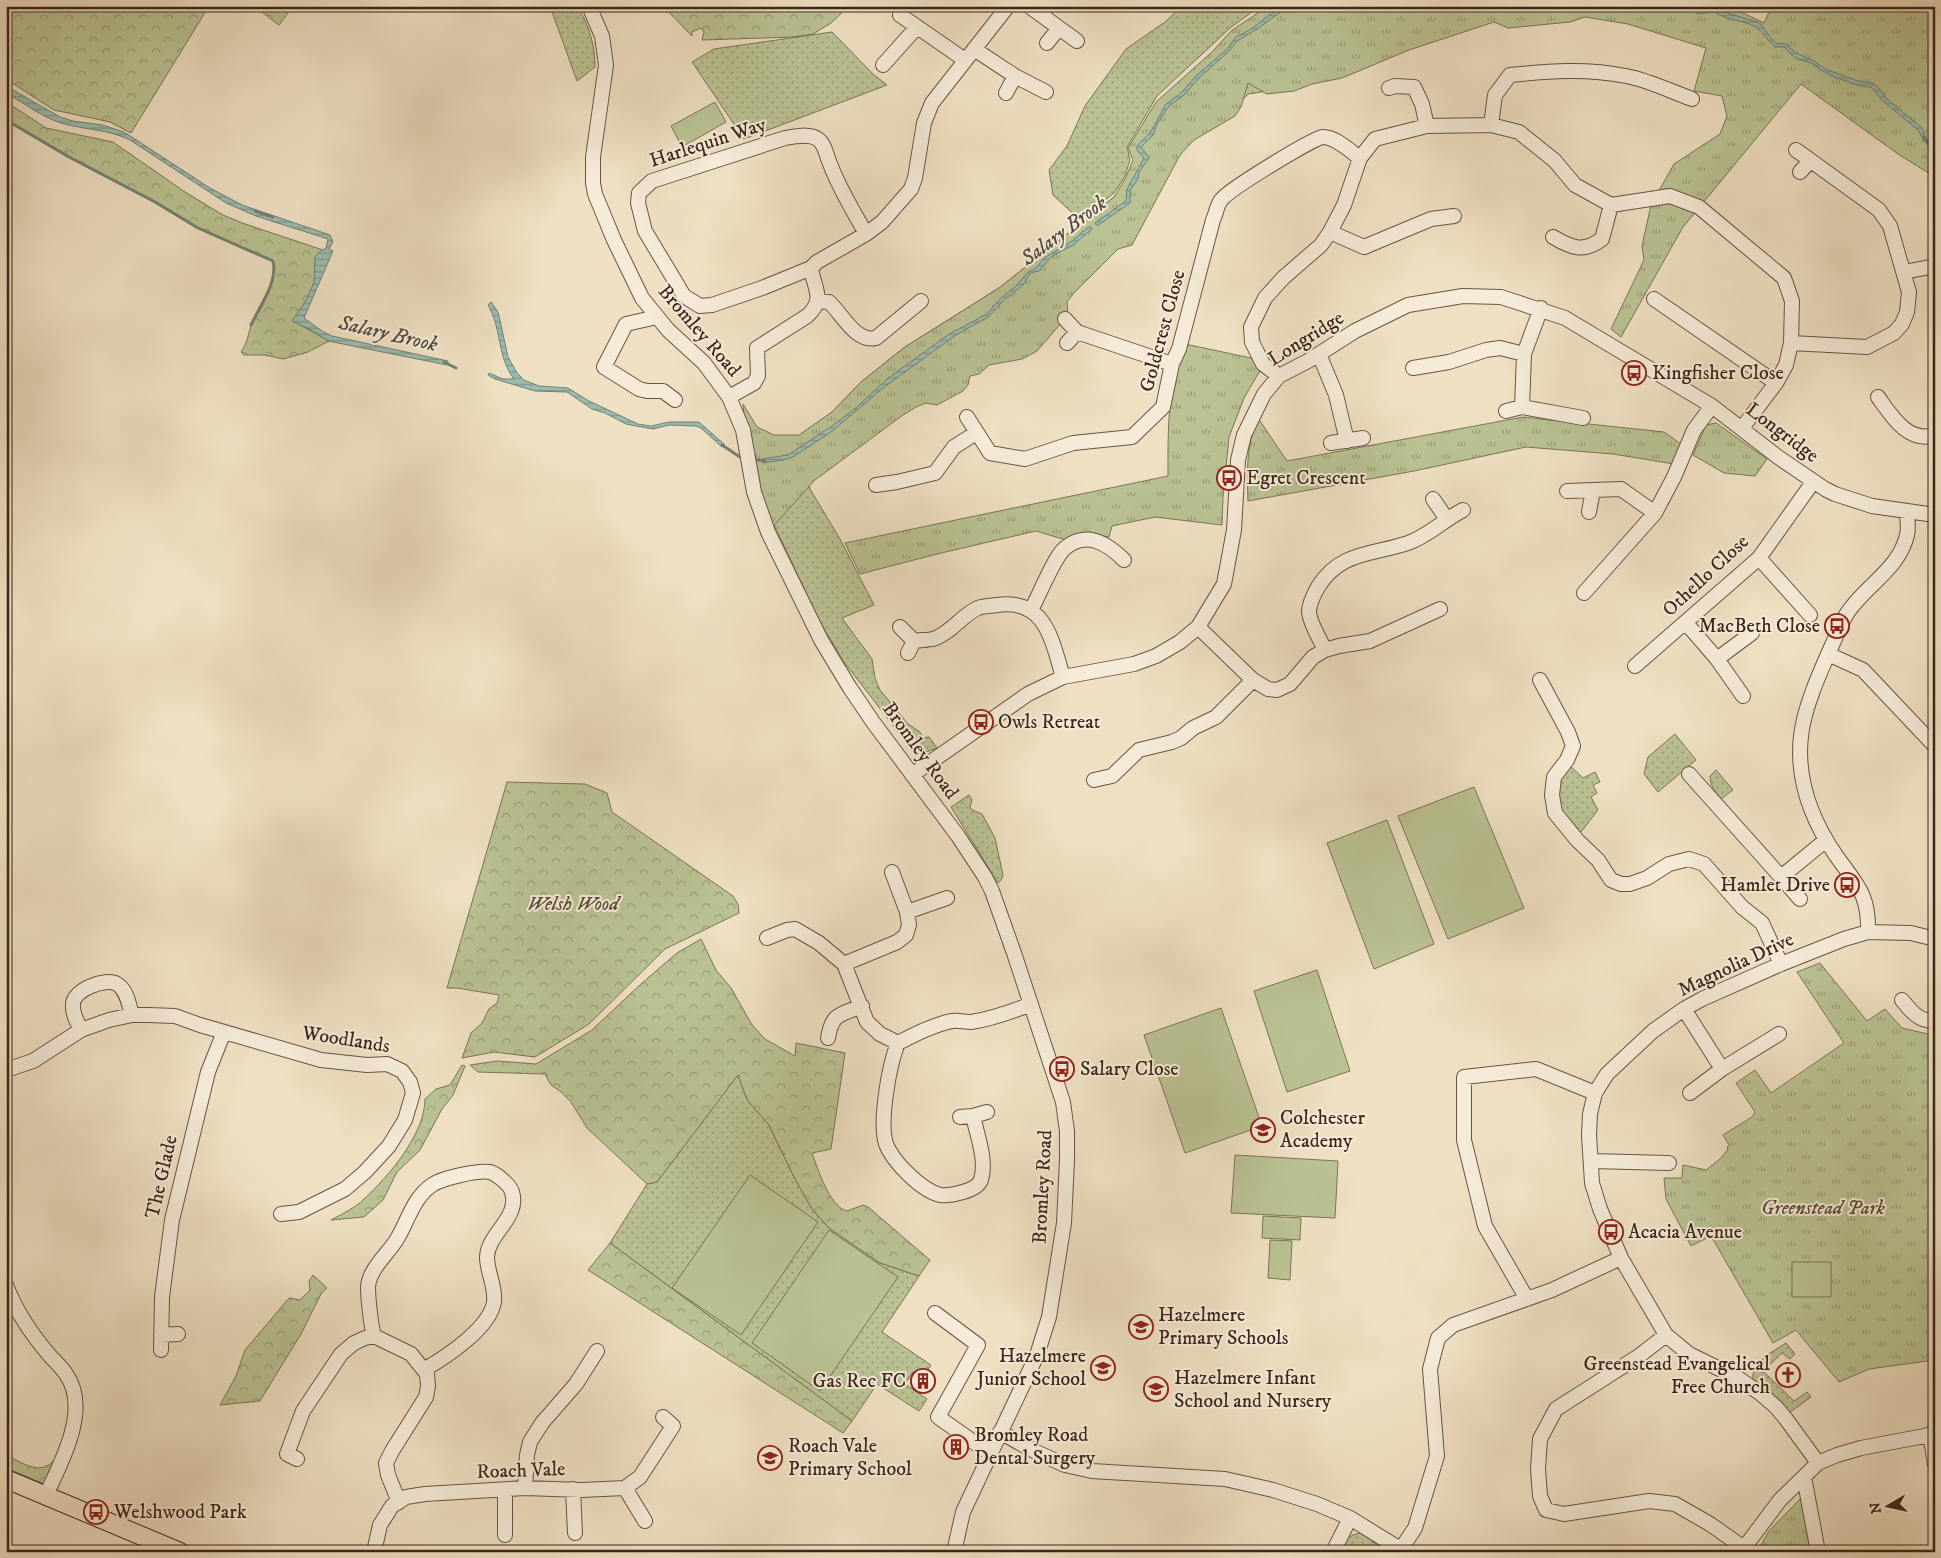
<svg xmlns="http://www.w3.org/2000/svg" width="1941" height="1558" font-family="'IM FELL DW Pica',serif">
<defs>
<pattern id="grass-dots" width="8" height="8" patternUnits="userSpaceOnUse" patternTransform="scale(1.25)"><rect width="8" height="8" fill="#bac293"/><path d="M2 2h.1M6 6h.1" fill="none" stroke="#989d77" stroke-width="1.8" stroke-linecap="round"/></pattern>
<pattern id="forest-crowns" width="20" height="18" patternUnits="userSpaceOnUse" patternTransform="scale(1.25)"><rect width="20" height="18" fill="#bac293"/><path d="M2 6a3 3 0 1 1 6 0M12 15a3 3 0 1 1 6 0" fill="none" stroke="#989d77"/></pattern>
<pattern id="park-tufts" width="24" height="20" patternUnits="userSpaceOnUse" patternTransform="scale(1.25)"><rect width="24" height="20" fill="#bac293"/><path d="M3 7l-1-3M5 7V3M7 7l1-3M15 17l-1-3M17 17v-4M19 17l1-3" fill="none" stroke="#989d77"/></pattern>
<pattern id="water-rules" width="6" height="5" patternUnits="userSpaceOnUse" patternTransform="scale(1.25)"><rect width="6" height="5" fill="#9abdb0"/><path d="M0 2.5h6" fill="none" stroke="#7f998e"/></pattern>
</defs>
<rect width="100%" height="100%" fill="#efe0c3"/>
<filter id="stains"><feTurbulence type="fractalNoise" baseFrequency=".004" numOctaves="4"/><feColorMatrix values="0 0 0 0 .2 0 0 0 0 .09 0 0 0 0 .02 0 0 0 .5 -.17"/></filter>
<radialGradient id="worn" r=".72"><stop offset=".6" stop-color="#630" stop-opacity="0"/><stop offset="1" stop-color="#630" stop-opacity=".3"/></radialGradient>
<!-- grass -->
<path fill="url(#grass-dots)" stroke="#7a7456" d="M550,6H577C589,25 595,45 595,67L577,81Z
M1182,6H1260L1230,28L1157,96L1127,147L1130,160L1125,176L1114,193L1080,220L1053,195L1049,170L1067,146L1085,106L1126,49L1165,22Z
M1268,6H1575L1490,17L1296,87L1248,94L1229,115L1192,137L984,362L913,404L808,478L810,489L840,539L874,605L842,618L872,659L875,678L880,690L908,724L920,732L923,738L929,737L937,748L921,754L913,749L899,733L844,662L821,624L775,527L756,467L832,412L861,382L905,347L999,288L1114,197Z
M832,32L873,74L887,85L744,139L692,62L714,49Z
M1675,734L1696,760L1658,792L1644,774L1648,757Z
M1571,767L1583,778L1595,772L1600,782L1593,785L1597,793L1591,797L1598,810L1581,832L1578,833C1558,806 1557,809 1561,775Z
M1716,770L1733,790L1721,799C1715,791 1710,786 1710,776Z
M969,795L972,800L970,807L972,810L982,814L995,838L1003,875L1001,880L998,883L951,807Z
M738,1074L747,1100L769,1125L794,1177L812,1209L829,1228L880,1263L919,1276L882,1332L931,1365L922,1378L913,1372L905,1384L927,1399L919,1411L877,1384L852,1421L610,1243L647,1184L657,1182Z
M1786,1343L1795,1354L1790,1359L1782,1353L1763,1371L1794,1401L1807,1392L1811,1397L1789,1413L1782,1405L1753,1379C1751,1362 1774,1351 1786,1343Z
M1361,1533L1382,1548L1384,1552H1338C1345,1542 1348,1534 1361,1533Z"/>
<!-- forest -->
<path fill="url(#forest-crowns)" stroke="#7a7456" d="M6,6H209L131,133L110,122L54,110L6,79Z
M254,6H293L279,25Z
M663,6H849L831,23L813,34L793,37L702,40L704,32L701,28L692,32V36Z
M6,102L46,128L113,142L185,192L223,215L242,223L323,250C310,258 318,270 314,282C310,296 301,309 293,321L329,341L308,352L283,359L265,355H244L241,352C248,342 248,334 252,323C259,303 277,284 273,261L198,228L155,202L69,157L6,120Z
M507,782L585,784L607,793L612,812L733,896L738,904L739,913L665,949L589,1024L535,1057L494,1052L462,1058L471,1033L482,1023L489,1009L497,1003L499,995L457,988H447Z
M701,939L716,970L731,988L752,1025L765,1039L795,1056L796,1043L845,1053L831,1149L812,1153C818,1169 829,1206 847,1211L863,1205L868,1207L930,1260L919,1276L880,1263L829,1228L812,1209L794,1177L769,1125L747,1100L738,1075L657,1182L647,1184L587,1128L571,1102L560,1091L551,1085L545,1074L478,1072L470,1065L497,1061L536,1064L592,1030L642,983L677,953Z
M462,1065L465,1066L453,1095L442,1109L420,1150L397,1172L383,1200L364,1217L331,1220C342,1214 355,1208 364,1199C389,1176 425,1134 425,1099L436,1089L450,1085Z
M610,1243L852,1421L843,1433L588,1270Z
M313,1275L327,1288L322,1292L301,1334L260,1401L220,1405L236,1376L245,1350L289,1298L300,1300L310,1290L309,1281Z
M6,1455C21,1462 41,1477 54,1460L44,1484L6,1468Z"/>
<!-- park -->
<path fill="url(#park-tufts)" stroke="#7a7456" d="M1268,6H1728L1764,23L1772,6H1935V177L1898,154L1801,84L1683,227L1621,337L1611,329L1644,260L1642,246L1651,205L1674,164L1720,134L1727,116L1722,96L1694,91L1706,48L1628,24L1585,17L1570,22L1508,28L1494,22L1409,50L1342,78L1312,84L1294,91L1267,94L1248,83L1241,107L1235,116L1194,140L1180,155L1132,245L1118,249L1073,294L1067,302L1068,315L1037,351L1022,359L989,365L979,374L970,376L968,385L963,391L937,405L926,403L916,407L903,415L815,480L768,532L745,423L743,404L757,427L774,435H799L832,412L861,382L905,347L999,288L1114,197L1126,177L1133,160L1128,148L1156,102L1213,51L1231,31Z
M1185,344L1251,358L1261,369L1244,398L1229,437L1223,497L1222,525L1155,517L1112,526L1109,537L1085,533L1066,540L1036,531L941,553L860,574L845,543L1168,476C1168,428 1167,389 1185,344Z
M1523,417L1664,432L1681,444L1674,464L1613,454L1526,447L1414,471L1248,501C1247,472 1246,444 1258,418L1287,461Z
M1716,423L1767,459L1755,476L1724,473L1693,455L1706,425Z
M1820,963L1867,1021L1885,1009L1902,1028L1932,1035L1935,1038V1360L1869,1369L1839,1382L1796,1330L1773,1343L1711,1236L1691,1246L1666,1199L1664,1178H1682L1683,1165L1706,1170L1720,1159L1728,1149L1727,1147L1729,1145L1723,1135L1752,1117L1755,1112L1736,1083L1755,1070L1771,1093L1844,1043L1797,972Z
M1802,1497L1811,1548L1790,1552H1757L1769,1531Z"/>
<!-- garden -->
<path fill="#bac293" stroke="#7a7456" d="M715,102L726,122L682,147L671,126Z
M1474,787L1524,908L1448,939L1398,816Z
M1387,820L1434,944L1374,969L1327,843Z
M1317,970L1350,1071L1287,1092L1254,991Z
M1221,1008L1262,1126L1185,1153L1144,1035Z
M1235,1155L1338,1161L1335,1218L1231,1213Z
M750,1175L818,1222L741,1335L672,1288Z
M1263,1216L1301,1218L1300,1240L1262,1238Z
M829,1230L898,1277L820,1391L752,1343Z
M1270,1240L1292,1241L1290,1280L1268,1278Z
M1792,1262H1831V1297H1792Z"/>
<!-- water -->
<path fill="url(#water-rules)" stroke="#748074" d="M1284,6H1289L1257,29L1237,41L1229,51L1198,79L1184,95L1169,106L1157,124L1153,135L1141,147L1149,158L1139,172L1138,179L1130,190V203L1097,226L1095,223L1126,201L1127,189L1144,158L1137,150V146L1150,133L1166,104L1181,93L1197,75L1227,49L1236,37L1253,28L1265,18Z
M1687,6H1694L1700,11L1714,7L1718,10L1760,23L1775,43L1786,44L1796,53L1814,61L1825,69L1858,81L1872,83L1878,87L1887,99L1922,128L1927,141L1924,142L1919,131L1883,101L1871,87L1860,86L1829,75L1811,63L1795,58L1784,47H1775L1773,45C1767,40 1763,32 1756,27C1744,20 1725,20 1715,12L1697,14Z
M6,86L60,117L73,121L102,125L124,132L210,188L242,205L330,235L333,242L329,249L333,251L304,318L322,331L332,336L448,361L447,365L328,341L311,330L292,321L305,302L314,283L315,257L318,253L326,248L328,239L256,216L226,203L130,140C108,129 84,130 61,123C42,117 24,103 6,93Z
M1090,226L1092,229L1073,245L1052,256L1039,271L1030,273L1024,284L1003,301L988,317L956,335L883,388L831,432L793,457L783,460L763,463L762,459L788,455L832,426L857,407L887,379L949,334L987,314L999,300L1017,285L1028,272L1036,268L1044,258L1072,241Z
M491,302L498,312L508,357L517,373L524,380L539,386L568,388L589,401L638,424L651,426L669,422H699L725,445L722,447L701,428L696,426L669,425L653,429L626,424L605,413L592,409L567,392L535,391L495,379L488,375L489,373L503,379H514C497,357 502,329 488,305Z"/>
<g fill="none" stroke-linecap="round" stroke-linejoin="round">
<!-- stream -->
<path stroke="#748074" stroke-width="3" d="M6,120L69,157L155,202L198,228L273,261C278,282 260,306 251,325
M1924,137L1935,155
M255,211L273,217
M444,362L456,368
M722,445L740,457L744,458
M751,459L765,461"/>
<defs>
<path id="minor" d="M589,6L602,36L606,65L593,157V183L595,194L614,240L642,298L668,330L704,363L729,397L743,430L754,492L768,532L821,640L850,688L873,722L958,836L985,877L992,891L1014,953L1063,1102L1067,1131V1160L1064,1223L1049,1317L1037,1355L963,1512L954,1552
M1029,6L1077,41
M900,15L965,60
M1047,43L1059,28
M974,49L1015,76L1046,92
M883,65L917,27
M1389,88L1395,86L1414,87L1422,104L1427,126
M1006,93L1015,76
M1491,125L1495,95L1510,75C1550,71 1586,68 1626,76C1648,80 1670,91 1692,99
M1800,172L1810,161
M1330,232L1364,247L1431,219L1454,216
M1553,237C1572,248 1583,253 1602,239L1611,205
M811,268L762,288L712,305L700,306L684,296L645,231L638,203L639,193L652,181L785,138C795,136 811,133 819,140C825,145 826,154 829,161C838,187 853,210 866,234
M1904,272L1935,266
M1654,299L1776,383
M817,301L829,302C843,315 856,343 876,338L921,301
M1541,308L1524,354L1522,407L1583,418
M657,317L626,324L604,367L639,389L647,391H663L675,400
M1065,319L1077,332L1067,343
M1077,332L1172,364
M1791,343L1867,347L1894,333L1902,324L1907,312L1909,292L1890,226L1879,210L1796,150
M1319,354L1336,395L1347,441
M1413,368L1449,362L1486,350L1500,348L1524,354
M1279,376L1263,364L1252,342L1251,327L1265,298L1283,278L1321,245L1330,232L1344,205L1360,158L1375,139L1427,126L1491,125L1519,132L1555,161L1575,185L1611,205L1670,196L1699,207L1784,278L1792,301L1791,343L1786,365L1776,383L1742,428
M729,397L754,383L758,376L757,348L807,316C826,299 814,289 811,268L817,262L866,234L882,222L911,189L915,178L924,123L932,103L1008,6
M1878,397C1891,415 1908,444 1935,435
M1506,411L1522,407
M967,417L990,453L1025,459L1073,443L1132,437L1163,407L1172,364L1179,349L1213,220C1216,214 1217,204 1222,199C1230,189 1313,138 1323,137C1336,137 1350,151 1360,158
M1331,443L1363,438
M876,485L897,482L935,473L954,447L976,433
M1567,491L1621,489L1655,513
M1433,499L1446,518
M1589,512L1593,490
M1759,558L1810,615
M1584,593L1655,513L1674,477L1694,430L1712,406
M1031,610C1039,596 1054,557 1065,548C1087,530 1108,544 1124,560
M1686,623L1717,659L1743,696
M900,627L914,641C920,640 928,640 933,639C950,634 962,615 978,608C983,606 991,606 997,605C1046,598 1052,641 1063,677
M1198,627L1253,680L1268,689L1277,690L1290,684L1313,657L1325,650L1339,646L1370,641L1440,609
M1325,650C1320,639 1310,624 1309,612C1309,603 1314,594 1318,587C1340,551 1373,555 1408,543C1428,536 1445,519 1463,510
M908,653L914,641
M1828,654L1863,670L1933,744
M1717,659L1752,633
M1635,666L1759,558L1813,482
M1540,680L1568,732L1573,746L1567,760L1554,777L1552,795L1555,813L1577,840L1598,860L1611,880L1621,884H1630L1647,878L1669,864L1689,859L1704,864L1742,907L1762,923L1781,964
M1689,774L1781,877L1826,840
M912,775L1028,694L1063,677L1134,664L1156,656L1180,642L1198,627L1224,584L1234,530L1238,460L1244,435L1264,394L1279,376L1308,361L1355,331L1408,305L1463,296L1501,297L1565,318L1712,406L1778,457L1825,489L1835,494L1872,506L1935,515
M1094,780L1112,776L1139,750L1172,742L1181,738L1193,728L1216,717L1253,680
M1781,877L1800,899
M907,912L947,898
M1868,932C1869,894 1857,885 1837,857C1812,821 1796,780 1801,736C1804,707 1821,670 1833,643C1837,634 1841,624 1846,615C1864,586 1899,570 1907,535C1909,528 1907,519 1907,512
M767,938L787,930L795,929L819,943L844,964L867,1022L880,1034L898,1043
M844,964L897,942L906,935L909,925L907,912L892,872
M1902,1000C1911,1011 1919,1022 1935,1021
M1684,1009L1722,1069
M81,1030C77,1022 72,1013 73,1004C73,990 106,977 117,984C127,990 129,1005 132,1015
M828,1038C832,1013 840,1015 862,1006
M6,1070L33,1061L81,1030L109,1020L132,1015H148L175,1016L200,1025L321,1060L367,1065L387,1064L402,1071L410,1082L413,1093L405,1120L389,1146L365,1172L345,1189L299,1212L281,1214
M1690,1093L1722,1069L1779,1034
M973,1116L987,1112
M960,1117L973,1116C977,1135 987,1160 981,1180C978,1187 970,1190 963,1192C956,1194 947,1196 940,1195C921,1190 893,1162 886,1144C879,1122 889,1065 898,1043C913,1035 935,1024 952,1021C958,1020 965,1022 971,1022C992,1019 1011,1012 1031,1004
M1591,1161L1669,1163
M6,1285C16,1312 32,1335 51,1357C56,1362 62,1368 66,1374C91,1409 61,1463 45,1497
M1527,1299L1485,1226L1464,1140V1077L1536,1069L1595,1093
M935,1313L978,1345L938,1417L989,1453
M161,1335L178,1334
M1666,1335L1639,1356L1556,1409L1540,1439L1538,1469L1540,1496L1546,1510L1564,1514L1649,1501L1675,1504L1710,1524L1744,1548
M374,1336C371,1327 368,1297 368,1287C369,1269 388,1254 397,1239C408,1221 413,1198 432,1185C442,1178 478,1170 490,1172C497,1174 510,1185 512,1192C520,1218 488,1233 487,1257C487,1272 496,1287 494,1302C490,1328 446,1357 425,1369
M161,1350L162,1297L172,1220L208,1072L224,1032
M1000,1432L1036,1452L1065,1465L1092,1471L1225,1479L1273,1490L1317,1504L1350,1518L1405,1552
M1930,1434L1935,1464
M297,1459L287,1454L303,1411L341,1354L354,1343L365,1338L374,1336L411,1354L427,1374L428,1386L426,1397L392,1451L386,1463L388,1475L399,1502
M1818,1463L1786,1419L1776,1407L1761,1394L1738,1378L1689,1354L1666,1335L1621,1258L1600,1209L1592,1183L1589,1135L1590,1114L1595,1093L1607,1074L1653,1031L1684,1009L1702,999L1781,964L1844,939L1868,932L1911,933L1935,939
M1804,1477L1818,1552
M525,1488L527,1455L530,1442L542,1423L576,1384L597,1351
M625,1488L645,1521
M573,1489L575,1533
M505,1535V1490
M1401,1549L1415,1528L1437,1456L1430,1369L1438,1338L1453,1325L1552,1290L1621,1258
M374,1552L380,1525L392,1506L406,1497L425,1494L525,1488L581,1490L625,1488L640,1477L673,1426L663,1417
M1333,1552L1350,1518
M1741,1552L1780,1500L1818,1463L1837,1455L1861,1448L1935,1434"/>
<path id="major" d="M6,1479L180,1552"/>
</defs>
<!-- minor casing -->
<use href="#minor" stroke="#685444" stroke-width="16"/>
<!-- major casing -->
<use href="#major" stroke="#3b2519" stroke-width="20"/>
<!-- minor -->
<use href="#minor" stroke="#f5ebd8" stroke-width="14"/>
<!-- major -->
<use href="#major" stroke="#efe0c3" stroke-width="18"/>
</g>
<!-- icons -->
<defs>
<symbol id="bus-ring" viewBox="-11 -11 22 22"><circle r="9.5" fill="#f5ebd8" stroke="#8f2418" stroke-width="1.5"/><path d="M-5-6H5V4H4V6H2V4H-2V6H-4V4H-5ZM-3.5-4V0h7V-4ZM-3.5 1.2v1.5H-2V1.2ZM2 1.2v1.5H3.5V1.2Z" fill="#8f2418"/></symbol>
<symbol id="school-ring" viewBox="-11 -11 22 22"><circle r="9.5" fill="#f5ebd8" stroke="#8f2418" stroke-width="1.5"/><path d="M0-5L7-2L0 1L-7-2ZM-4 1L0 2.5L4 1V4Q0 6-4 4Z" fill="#8f2418"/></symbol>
<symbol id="church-ring" viewBox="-11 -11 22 22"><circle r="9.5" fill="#f5ebd8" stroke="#8f2418" stroke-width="1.5"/><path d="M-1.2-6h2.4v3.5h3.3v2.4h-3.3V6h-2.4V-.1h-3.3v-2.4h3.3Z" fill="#8f2418"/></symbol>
<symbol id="building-ring" viewBox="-11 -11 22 22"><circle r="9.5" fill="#f5ebd8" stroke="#8f2418" stroke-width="1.5"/><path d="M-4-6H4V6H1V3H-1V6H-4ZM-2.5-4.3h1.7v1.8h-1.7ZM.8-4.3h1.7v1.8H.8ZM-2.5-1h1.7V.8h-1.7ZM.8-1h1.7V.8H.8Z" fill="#8f2418"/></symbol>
</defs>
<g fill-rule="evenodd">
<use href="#bus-ring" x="1620" y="359" width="28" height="28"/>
<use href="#bus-ring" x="1215" y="464" width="28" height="28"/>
<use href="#bus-ring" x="1823" y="612" width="28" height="28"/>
<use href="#bus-ring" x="967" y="708" width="28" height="28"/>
<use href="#bus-ring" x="1833" y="871" width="28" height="28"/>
<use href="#bus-ring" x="1048" y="1055" width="28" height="28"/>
<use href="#school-ring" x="1249" y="1116" width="28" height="28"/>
<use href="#bus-ring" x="1597" y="1218" width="28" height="28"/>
<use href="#school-ring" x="1127" y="1313" width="28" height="28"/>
<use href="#school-ring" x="1089" y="1354" width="28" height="28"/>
<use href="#church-ring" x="1774" y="1361" width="28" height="28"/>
<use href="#building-ring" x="909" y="1367" width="28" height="28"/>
<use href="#school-ring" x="1142" y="1375" width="28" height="28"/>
<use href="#building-ring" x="942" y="1433" width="28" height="28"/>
<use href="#school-ring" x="756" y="1444" width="28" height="28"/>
<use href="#bus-ring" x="82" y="1498" width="28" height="28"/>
</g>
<g text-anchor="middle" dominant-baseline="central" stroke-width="4" stroke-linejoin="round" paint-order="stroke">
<!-- street labels -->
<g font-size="20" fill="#3b2519" stroke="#f5ebd8">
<text transform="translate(708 143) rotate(-18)">Harlequin Way</text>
<text transform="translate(699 331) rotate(49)">Bromley Road</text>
<text transform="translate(1163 331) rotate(-75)">Goldcrest Close</text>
<text transform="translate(1306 339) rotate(-32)">Longridge</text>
<text transform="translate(1782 433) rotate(37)">Longridge</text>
<text transform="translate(1706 576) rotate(-43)">Othello Close</text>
<text transform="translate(920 751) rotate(54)">Bromley Road</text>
<text transform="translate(1736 965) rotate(-25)">Magnolia Drive</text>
<text transform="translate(346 1040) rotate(9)">Woodlands</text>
<text transform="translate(162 1177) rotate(-77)">The Glade</text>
<text transform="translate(1043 1187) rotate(-87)">Bromley Road</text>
<text transform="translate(521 1471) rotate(-2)">Roach Vale</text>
</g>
<!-- poi labels -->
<g font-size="20" fill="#3b2519" stroke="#f5ebd8" text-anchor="start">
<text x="1652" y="373">Kingfisher Close</text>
<text x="1246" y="478">Egret Crescent</text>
<text x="1820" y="626" text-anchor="end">MacBeth Close</text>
<text x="998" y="722">Owls Retreat</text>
<text x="1830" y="885" text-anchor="end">Hamlet Drive</text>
<text x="1080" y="1069">Salary Close</text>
<text x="1280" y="1118">Colchester<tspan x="1280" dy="23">Academy</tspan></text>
<text x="1628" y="1232">Acacia Avenue</text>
<text x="1158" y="1315">Hazelmere<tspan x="1158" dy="23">Primary Schools</tspan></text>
<text x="1086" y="1356" text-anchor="end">Hazelmere<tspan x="1086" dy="23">Junior School</tspan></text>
<text x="1770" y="1364" text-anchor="end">Greenstead Evangelical<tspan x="1770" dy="23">Free Church</tspan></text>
<text x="1174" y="1378">Hazelmere Infant<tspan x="1174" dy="23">School and Nursery</tspan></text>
<text x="906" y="1381" text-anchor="end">Gas Rec FC</text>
<text x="974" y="1435">Bromley Road<tspan x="974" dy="23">Dental Surgery</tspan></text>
<text x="788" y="1446">Roach Vale<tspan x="788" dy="23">Primary School</tspan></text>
<text x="114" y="1512">Welshwood Park</text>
</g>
<!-- park labels -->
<g font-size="20" font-style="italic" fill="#5b4c38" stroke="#f5ebd8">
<text x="573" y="904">Welsh Wood</text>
<text x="1823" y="1208">Greenstead Park</text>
</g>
<!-- water labels -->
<g font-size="21" font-style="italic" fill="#534b3f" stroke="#f5ebd8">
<text transform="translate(1064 231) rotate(-37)">Salary Brook</text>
<text transform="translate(388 334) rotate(13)">Salary Brook</text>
</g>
</g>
<!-- margin -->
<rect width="1941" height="1558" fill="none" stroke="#efe0c3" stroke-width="25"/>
<rect x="8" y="8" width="1926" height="1543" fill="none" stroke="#3b2519" stroke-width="2.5"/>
<rect x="12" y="12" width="1916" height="1533" fill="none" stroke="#3b2519"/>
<!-- north arrow -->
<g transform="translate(1888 1506) rotate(261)" stroke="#f5ebd8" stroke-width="4" paint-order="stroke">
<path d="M0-4L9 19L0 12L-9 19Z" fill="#3b2519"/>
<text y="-8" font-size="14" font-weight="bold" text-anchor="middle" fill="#3b2519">N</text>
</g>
<rect width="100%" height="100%" filter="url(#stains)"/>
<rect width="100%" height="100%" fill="url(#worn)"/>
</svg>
